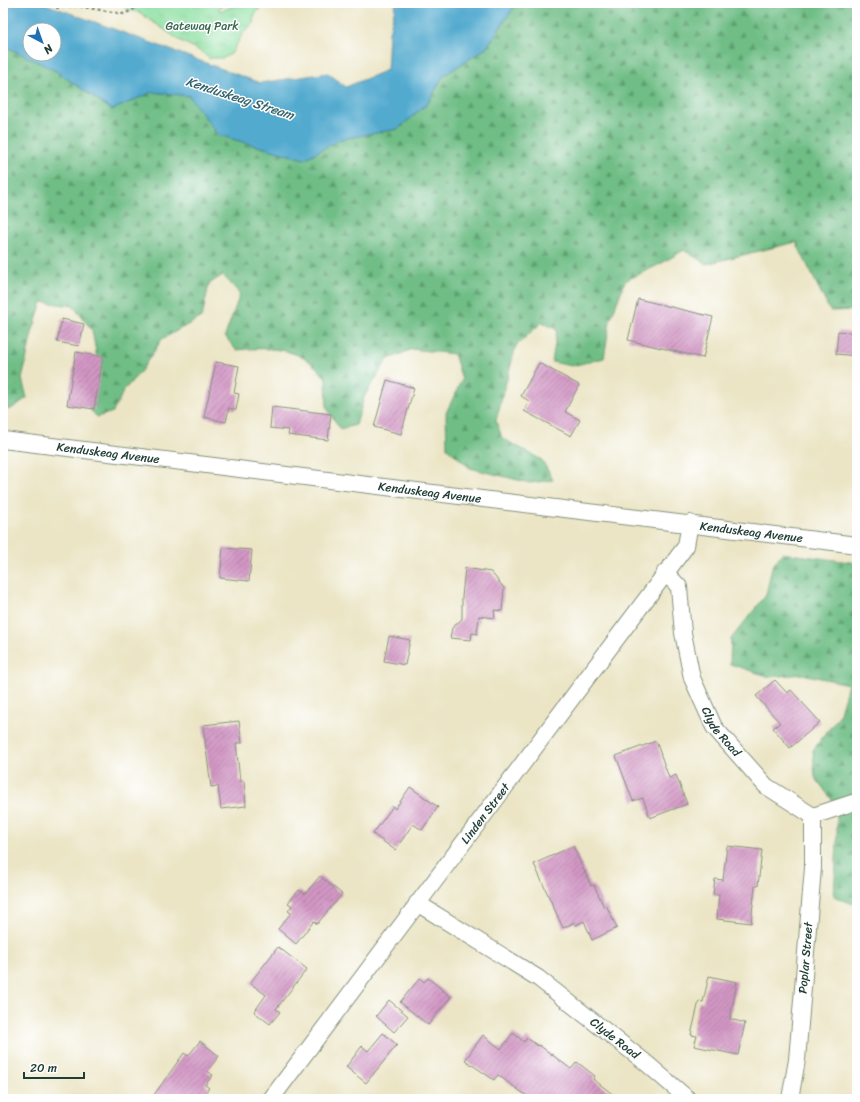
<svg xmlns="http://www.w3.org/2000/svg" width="860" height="1102" font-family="Sriracha,sans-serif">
<defs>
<pattern id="grass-tufts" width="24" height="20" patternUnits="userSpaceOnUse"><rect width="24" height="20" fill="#8bdfa0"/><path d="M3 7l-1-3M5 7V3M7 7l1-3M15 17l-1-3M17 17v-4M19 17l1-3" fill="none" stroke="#78c08a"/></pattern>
<pattern id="forest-firs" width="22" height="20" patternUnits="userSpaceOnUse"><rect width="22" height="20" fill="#70be86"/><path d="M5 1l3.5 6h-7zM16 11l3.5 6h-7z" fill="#5b9c6e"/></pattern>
<pattern id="building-hatch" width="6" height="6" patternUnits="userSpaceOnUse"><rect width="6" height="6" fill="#d296c4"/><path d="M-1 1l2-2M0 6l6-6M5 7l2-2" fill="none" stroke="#aa7ca0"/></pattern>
</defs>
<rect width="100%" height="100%" fill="#fff"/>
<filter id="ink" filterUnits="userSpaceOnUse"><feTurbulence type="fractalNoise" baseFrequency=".025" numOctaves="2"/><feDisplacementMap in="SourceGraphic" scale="8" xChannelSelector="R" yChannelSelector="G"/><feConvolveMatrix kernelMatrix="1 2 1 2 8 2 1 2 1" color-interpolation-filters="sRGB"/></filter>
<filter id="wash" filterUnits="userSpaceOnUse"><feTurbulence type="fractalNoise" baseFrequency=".012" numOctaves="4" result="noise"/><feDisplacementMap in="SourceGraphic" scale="16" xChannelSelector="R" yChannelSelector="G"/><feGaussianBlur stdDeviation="0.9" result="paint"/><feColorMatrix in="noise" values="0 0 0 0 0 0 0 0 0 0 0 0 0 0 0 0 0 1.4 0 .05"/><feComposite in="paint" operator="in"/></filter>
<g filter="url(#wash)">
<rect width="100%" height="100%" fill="#ebe5c5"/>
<!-- grass -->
<path fill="url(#grass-tufts)" stroke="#558e6a" d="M120,3H225L219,9L220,11L243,3H259V9L254,16L253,23L242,35L231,54L223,58H213L209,59L202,52L179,40L139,12L127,10Z"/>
<!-- forest -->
<path fill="url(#forest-firs)" stroke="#487e5d" d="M517,3H857V310L830,311L796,242L706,264L684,250L662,263L625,281L610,321L604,358L572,366L552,362L557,330L542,322L516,346L496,420L502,438L542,460L553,480L530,483L470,468L447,448L446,413L462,379L454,354L412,349L387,360L364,397L356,425L340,429L327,408L326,378C321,373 316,366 310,362C287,346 262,348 236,350L225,336L240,294L223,275L209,284L202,317L162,339L141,371L124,390L113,412L97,417L86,405L99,369L92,330L73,306L42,302L32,333L22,379L27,398L11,409L3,410V45L56,71L112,110L152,92L189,96L218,135L304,159L341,139L398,129L428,103L443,76L486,48Z
M782,553L857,563V899L853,904L834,896L837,842V807L815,777L813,750L839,716L848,684L802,674L770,677L730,664L731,639L766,595L772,567Z"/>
<!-- water -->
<path fill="#53aacf" stroke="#397482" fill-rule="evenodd" d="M3,3H43L260,83L328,73L346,87L387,70L389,33L396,3H517L486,48L443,76L428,103L398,129L341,139L304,159L218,135L189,96L152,92L112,110L56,71L3,45ZM30,30H54V54H30Z"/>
<g id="blocks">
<!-- building -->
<path fill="url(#building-hatch)" d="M638,299L713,317L703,358L628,340Z
M62,319L84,324L79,346L57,342Z
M838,331L857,333V356L836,354Z
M76,352L103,357L94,409L67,405Z
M216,362L239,366L234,393L239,394L236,410L229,408L226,422L204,417Z
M539,363L579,385L565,412L580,420L571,436L524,411L529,401L521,396Z
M387,380L414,388L401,434L374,427Z
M272,407L331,414L328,440L288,435L289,430L270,428Z
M223,548L252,550L249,581L220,578Z
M465,568L491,572L504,588L502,611L494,610L495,618L479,616L477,634L472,633L471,640L450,638L452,628L462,619V597Z
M389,636L410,640L405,665L384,661Z
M775,680L787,693L791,690L820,722L790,748L773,728L780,723L756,696Z
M239,721L242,743H236L240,781H244L246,806L221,809L218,786L211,787L203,725Z
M656,741L669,778L676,775L687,804L650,818L643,798L633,801L616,756Z
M410,787L438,807L422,830L413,824L395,850L373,834L393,806L395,809Z
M573,846L591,886L594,885L604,907L606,905L617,928L592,940L584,921L576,925L575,922L563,928L534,864Z
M727,846L762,850L758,886H755L751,923L717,919L719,895H713L715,879L723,880Z
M320,876L342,894L317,924L314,921L296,944L278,929L291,913L288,911L292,906L288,903L299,890L305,894Z
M278,947L307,969L276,1009L280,1012L270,1024L254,1012L266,995L250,983Z
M709,976L737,982L730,1019L745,1023L738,1055L694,1046L697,1036L691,1035L699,1001L703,1002Z
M420,978L424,982L428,978L451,997L428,1025L400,1002Z
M389,1000L408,1016L394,1032L376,1016Z
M383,1033L397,1045L366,1083L346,1067L362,1046L368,1051Z
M513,1033L524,1042L527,1038L538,1046L539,1045L571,1069L577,1062L595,1076L593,1079L619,1099H531L498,1075L494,1080L465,1060L483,1035L501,1049Z
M200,1041L219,1056L207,1071L213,1075L205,1085L209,1088L200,1099H151L184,1053L188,1056Z"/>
</g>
</g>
<g filter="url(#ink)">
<use href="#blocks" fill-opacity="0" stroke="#85917c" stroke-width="1"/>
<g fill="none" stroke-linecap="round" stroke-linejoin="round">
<defs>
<g id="minor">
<path id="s1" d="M3,440L857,545"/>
<path id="s2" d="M665,572L679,587L683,633L692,678L714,727L766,786L813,816"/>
<path d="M813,816L852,803H857"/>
<path id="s3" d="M417,903L538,978L645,1062L688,1099"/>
<path id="s4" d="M271,1099L686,546L690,523"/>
<path id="s5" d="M790,1099L797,1060L813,868V816"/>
</g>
</defs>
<!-- minor casing -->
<use href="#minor" stroke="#85917c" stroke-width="18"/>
<!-- path -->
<path stroke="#85917c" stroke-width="2.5" stroke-dasharray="3 3" stroke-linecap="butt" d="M56,8L77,6L124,14L146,3"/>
<!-- minor -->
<use href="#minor" stroke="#fff" stroke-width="16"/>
</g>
</g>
<g text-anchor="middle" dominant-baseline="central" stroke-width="3" stroke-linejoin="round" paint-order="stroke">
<!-- park labels -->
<g font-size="12" fill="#3a664f" stroke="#fff">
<text x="202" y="26">Gateway Park</text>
</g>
<!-- street labels -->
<g font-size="12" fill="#1f3d34" stroke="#fff">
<text stroke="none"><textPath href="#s1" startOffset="106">Kenduskeag Avenue</textPath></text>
<text stroke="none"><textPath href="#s1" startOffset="430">Kenduskeag Avenue</textPath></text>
<text stroke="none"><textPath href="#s1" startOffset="754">Kenduskeag Avenue</textPath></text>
<text stroke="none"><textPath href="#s2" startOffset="174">Clyde Road</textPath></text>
<text stroke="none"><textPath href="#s4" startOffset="357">Linden Street</textPath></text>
<text stroke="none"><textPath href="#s5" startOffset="142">Poplar Street</textPath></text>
<text stroke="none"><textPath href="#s3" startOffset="240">Clyde Road</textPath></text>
</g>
<!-- water labels -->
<g font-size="13" font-style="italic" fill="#31636a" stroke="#fff">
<text transform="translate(240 98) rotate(18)">Kenduskeag Stream</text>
</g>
</g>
<!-- margin -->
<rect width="860" height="1102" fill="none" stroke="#fff" stroke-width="16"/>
<!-- north arrow -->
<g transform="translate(42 42) rotate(139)"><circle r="19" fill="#ffffff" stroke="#a5b1ae"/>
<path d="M0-3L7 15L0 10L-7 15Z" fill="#1f6fb2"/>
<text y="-6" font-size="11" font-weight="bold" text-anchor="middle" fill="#1f3d34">N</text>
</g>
<!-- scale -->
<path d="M24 1072v6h60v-6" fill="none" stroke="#1f3d34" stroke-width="2"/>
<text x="30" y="1072" font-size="12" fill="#1f3d34" stroke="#ffffff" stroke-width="3" paint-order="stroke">20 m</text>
</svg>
